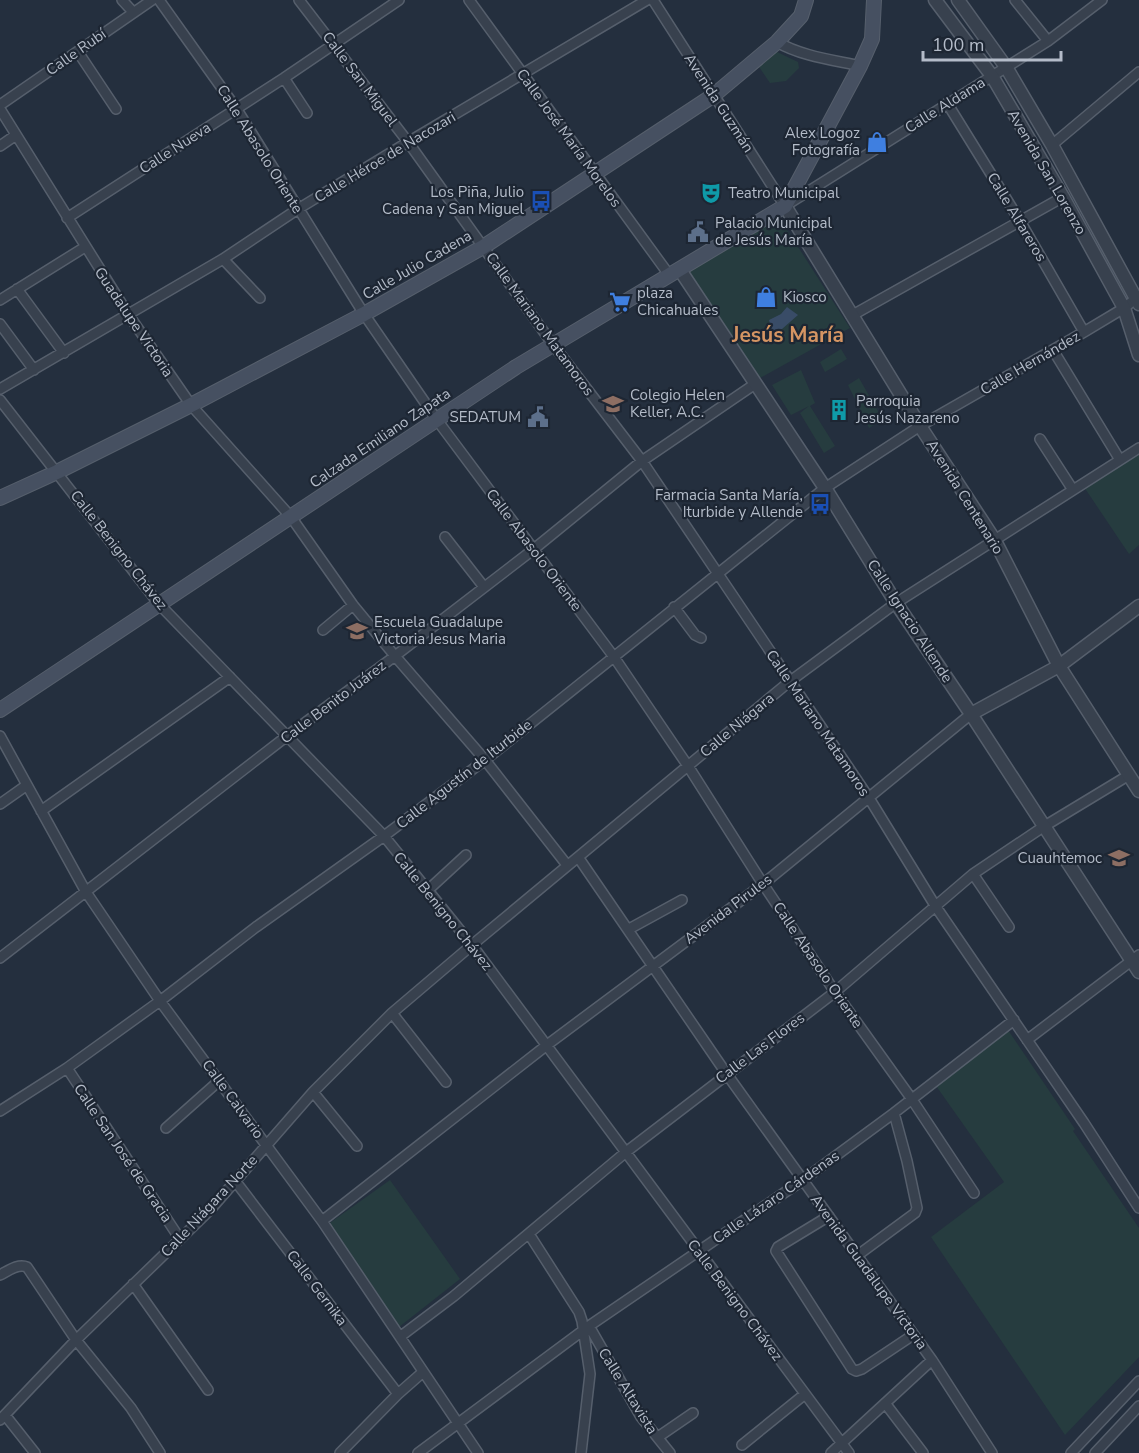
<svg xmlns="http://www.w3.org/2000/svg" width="1139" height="1453" font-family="'Nunito Sans',sans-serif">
<rect width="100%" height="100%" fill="#242f3e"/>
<!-- green -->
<path fill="#263c3f" d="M775,51L798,62L799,68L786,81L770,83L757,64Z
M777,214L850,328L760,378L685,269Z
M841,349L847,359L825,372L820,362Z
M801,370L815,403L810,406L835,446L824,453L800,413L809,406L791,415L772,385Z
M859,378L883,420L869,428L848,385Z
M1139,452V545L1129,554L1084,487Z
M1008,1030L1075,1129L1073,1131L1139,1228V1357L1065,1435L931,1237L1004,1182L934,1083Z
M390,1180L460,1279L399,1327L327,1225Z"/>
<!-- water -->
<path fill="#394c67" d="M787,307L798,315L782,329L772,332L769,320L781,314Z"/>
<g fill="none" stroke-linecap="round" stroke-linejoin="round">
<defs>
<path id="minor" d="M122,0L133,12
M159,0L236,108L364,314L437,420L614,657L688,766L763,884L835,992L911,1098L974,1193
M299,0L408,142L554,346L642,461L869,798L936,907L1084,1123L1139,1208
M469,0L670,276
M653,0L785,206L1048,41L1102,0
M1015,0L1048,41
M777,42C801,56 833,60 860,66
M78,52L116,109
M284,78L307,113
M947,103L1020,221L1084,332
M0,105L152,0
M0,109L128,314L191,405L291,517L353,605L395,656L485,760L567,865
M1052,145L1139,72
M0,146L16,135
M67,218L284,78L399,0
M223,259L260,298
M17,289L64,353
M0,300L85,247
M851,316L1063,197
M0,324L34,370
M1053,350L1120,460
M0,389L223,259L298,209L408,142L647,0
M0,400L159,604L384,836L472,945L849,1453
M1040,439L1073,490
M445,537L484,587
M674,607L695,635L701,638
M323,630L353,605
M0,736L86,892L160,1001L322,1221L478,1453
M0,804L27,785
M41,811L230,677
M578,857L726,1073L932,1360L992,1453
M973,874L1009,927
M428,890L466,855
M629,929L682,900
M0,958L287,736L395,656L534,549L642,461L755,384
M392,1013L446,1082
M1027,1040L1139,955
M67,1068L180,1239
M313,1092L357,1146
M0,1111L67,1068L160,1001L256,927L384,836L485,760L825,488L920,426L1084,332L1124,308L1139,296
M166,1128L220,1080
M236,1182L398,1394
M829,1216L778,1247L776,1251L852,1369L856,1371L862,1369L913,1335
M322,1221L547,1045L763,884L971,714
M529,1234L579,1312L582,1321L590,1374L581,1453
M858,1255L915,1213L917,1208L907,1161L894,1113
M0,1275C8,1271 18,1263 27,1267L76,1340L131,1408L160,1453
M133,1284L208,1390
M589,1326L641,1417L670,1453
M401,1336L454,1296L626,1152L835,992L973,874L1043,827L1129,775
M885,1403L923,1453
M5,1415L35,1453
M0,1420L76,1340L210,1210L313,1092L392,1013L472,945L789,682L896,603L1139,448
M658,1437L693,1413
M742,1445L805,1394
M340,1453L398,1394L423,1372
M418,1453L589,1326L803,1180L894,1113L1014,1020
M831,1453L932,1360
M1071,1453L1139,1381
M1095,1453L1139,1406"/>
<path id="tertiary" d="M935,0L992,76L1063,197L1124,308L1139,355
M958,0L1006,67L1052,145L1139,304
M785,206L920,426L994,539L1059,666L1139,791
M680,270L825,488L896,603L971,714L1139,972
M971,714L1059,666L1139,606"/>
<path id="secondary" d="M0,498L57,472L191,405L364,314L483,247L714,95L777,42L801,16L806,0
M0,710L516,367L785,206L860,66L872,39L874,0"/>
</defs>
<!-- minor casing -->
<use href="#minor" stroke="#565f6c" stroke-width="12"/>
<!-- tertiary casing -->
<use href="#tertiary" stroke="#565f6c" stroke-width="15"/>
<!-- secondary casing -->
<use href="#secondary" stroke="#565f6c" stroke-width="16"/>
<!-- minor -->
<use href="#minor" stroke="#38414e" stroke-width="9"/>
<!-- tertiary -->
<use href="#tertiary" stroke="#38414e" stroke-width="12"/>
<!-- secondary -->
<use href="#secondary" stroke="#465061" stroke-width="14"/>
</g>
<!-- icons -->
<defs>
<symbol id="shop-bare" viewBox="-9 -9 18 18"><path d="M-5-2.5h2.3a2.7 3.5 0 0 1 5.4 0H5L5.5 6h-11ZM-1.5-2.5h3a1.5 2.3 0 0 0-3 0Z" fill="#3f7fe0" stroke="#1d2633" stroke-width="2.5" paint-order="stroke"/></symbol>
<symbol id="theatre-bare" viewBox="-9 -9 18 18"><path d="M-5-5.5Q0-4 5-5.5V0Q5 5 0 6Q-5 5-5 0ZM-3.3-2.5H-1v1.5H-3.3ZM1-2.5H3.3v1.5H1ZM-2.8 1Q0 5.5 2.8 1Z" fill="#0f9aa8" stroke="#1d2633" stroke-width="2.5" paint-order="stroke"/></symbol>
<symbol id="bus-bare" viewBox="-9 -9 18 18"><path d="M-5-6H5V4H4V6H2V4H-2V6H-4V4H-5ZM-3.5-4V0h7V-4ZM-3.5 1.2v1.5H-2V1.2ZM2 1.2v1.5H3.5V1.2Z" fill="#1a4fb4" stroke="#1d2633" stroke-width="2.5" paint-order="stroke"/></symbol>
<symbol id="civic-bare" viewBox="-9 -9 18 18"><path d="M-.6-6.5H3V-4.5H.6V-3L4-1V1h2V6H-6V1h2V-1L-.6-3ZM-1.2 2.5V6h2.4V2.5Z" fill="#5c6f8a" stroke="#1d2633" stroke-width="2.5" paint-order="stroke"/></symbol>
<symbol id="supermarket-bare" viewBox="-9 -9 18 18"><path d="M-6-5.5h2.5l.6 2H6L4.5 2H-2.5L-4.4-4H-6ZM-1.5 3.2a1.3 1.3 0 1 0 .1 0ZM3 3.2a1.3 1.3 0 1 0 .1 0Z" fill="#3f7fe0" stroke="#1d2633" stroke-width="2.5" paint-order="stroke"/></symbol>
<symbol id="university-bare" viewBox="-9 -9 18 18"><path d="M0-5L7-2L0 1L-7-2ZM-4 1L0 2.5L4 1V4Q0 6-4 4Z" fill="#8d6e63" stroke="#1d2633" stroke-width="2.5" paint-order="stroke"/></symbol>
<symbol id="building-bare" viewBox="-9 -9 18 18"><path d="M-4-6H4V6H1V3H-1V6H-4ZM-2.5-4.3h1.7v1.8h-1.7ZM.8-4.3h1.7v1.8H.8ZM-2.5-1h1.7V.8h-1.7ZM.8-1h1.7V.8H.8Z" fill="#0f9aa8" stroke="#1d2633" stroke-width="2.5" paint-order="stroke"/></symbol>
<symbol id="school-bare" viewBox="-9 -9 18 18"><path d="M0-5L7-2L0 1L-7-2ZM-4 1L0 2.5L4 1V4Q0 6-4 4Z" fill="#8d6e63" stroke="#1d2633" stroke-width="2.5" paint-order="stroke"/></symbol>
</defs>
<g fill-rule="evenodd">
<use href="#shop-bare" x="862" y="127" width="30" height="30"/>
<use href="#theatre-bare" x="696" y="178" width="30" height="30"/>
<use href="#bus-bare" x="526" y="186" width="30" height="30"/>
<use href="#civic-bare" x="683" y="217" width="30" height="30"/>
<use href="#shop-bare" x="751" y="282" width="30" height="30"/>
<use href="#supermarket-bare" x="605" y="287" width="30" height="30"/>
<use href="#university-bare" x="598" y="389" width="30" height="30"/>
<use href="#building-bare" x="824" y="395" width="30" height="30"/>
<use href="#civic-bare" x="523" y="402" width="30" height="30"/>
<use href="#bus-bare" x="805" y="489" width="30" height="30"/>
<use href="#school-bare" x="342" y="616" width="30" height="30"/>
<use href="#school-bare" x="1104" y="843" width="30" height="30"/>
</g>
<g text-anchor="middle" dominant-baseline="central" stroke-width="4.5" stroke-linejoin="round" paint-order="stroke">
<!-- street labels -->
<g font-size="15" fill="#b4bcc9" stroke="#1d2633">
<text transform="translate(76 52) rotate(-35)">Calle Rubí</text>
<text transform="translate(360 79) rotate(53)">Calle San Miguel</text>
<text transform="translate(719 103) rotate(57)">Avenida Guzmán</text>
<text transform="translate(945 105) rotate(-32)">Calle Aldama</text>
<text transform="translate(569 138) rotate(54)">Calle José María Morelos</text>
<text transform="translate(175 148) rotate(-33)">Calle Nueva</text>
<text transform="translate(260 149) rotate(58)">Calle Abasolo Oriente</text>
<text transform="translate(385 157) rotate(-31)">Calle Héroe de Nacozari</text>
<text transform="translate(1047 172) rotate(60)">Avenida San Lorenzo</text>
<text transform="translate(1017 217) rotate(59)">Calle Alfareros</text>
<text transform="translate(417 265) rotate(-30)">Calle Julio Cadena</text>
<text transform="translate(134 322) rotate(56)">Guadalupe Victoria</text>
<text transform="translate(540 324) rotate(54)">Calle Mariano Matamoros</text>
<text transform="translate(1030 363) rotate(-30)">Calle Hernández</text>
<text transform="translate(380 438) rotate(-34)">Calzada Emiliano Zapata</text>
<text transform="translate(965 497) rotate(58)">Avenida Centenario</text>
<text transform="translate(119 550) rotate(52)">Calle Benigno Chávez</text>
<text transform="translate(534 550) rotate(53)">Calle Abasolo Oriente</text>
<text transform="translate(910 621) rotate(57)">Calle Ignacio Allende</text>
<text transform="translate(333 702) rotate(-37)">Calle Benito Juárez</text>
<text transform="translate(818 723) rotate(56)">Calle Mariano Matamoros</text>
<text transform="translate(737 725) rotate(-40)">Calle Niágara</text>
<text transform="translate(464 774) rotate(-38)">Calle Agustín de Iturbide</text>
<text transform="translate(728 909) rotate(-37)">Avenida Pirules</text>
<text transform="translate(443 911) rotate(51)">Calle Benigno Chávez</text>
<text transform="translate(818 965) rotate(56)">Calle Abasolo Oriente</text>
<text transform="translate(760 1048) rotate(-37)">Calle Las Flores</text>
<text transform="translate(233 1099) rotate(54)">Calle Calvario</text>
<text transform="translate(123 1153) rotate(56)">Calle San José de Gracia</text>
<text transform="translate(776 1197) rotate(-35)">Calle Lázaro Cárdenas</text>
<text transform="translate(209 1206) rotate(-47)">Calle Niágara Norte</text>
<text transform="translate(869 1272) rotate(54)">Avenida Guadalupe Victoria</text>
<text transform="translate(317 1288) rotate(53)">Calle Gernika</text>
<text transform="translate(735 1300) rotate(53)">Calle Benigno Chávez</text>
<text transform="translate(628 1391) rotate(58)">Calle Altavista</text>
</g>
<!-- poi labels -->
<g font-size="15" fill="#b4bcc9" stroke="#1d2633" text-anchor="start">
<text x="860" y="133" text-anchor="end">Alex Logoz<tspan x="860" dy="17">Fotografía</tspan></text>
<text x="524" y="192" text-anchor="end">Los Piña, Julio<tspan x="524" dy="17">Cadena y San Miguel</tspan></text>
<text x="728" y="193">Teatro Municipal</text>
<text x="715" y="223">Palacio Municipal<tspan x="715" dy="17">de Jesús María</tspan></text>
<text x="637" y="293">plaza<tspan x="637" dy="17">Chicahuales</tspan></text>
<text x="783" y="297">Kiosco</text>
<text x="630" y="395">Colegio Helen<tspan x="630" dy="17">Keller, A.C.</tspan></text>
<text x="856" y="401">Parroquia<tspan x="856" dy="17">Jesús Nazareno</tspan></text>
<text x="521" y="417" text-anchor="end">SEDATUM</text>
<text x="803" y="495" text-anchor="end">Farmacia Santa María,<tspan x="803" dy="17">Iturbide y Allende</tspan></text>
<text x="374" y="622">Escuela Guadalupe<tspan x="374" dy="17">Victoria Jesus Maria</tspan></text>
<text x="1102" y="858" text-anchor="end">Cuauhtemoc</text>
</g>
<!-- district labels -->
<g font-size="21" font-weight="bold" fill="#d59563" stroke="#1d2633">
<text x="788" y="335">Jesús María</text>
</g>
</g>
<!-- scale -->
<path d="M923 51v9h138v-9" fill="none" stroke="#b4bcc9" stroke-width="3"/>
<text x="932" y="51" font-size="18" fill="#b4bcc9" stroke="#1d2633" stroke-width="4.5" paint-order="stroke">100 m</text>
</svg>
